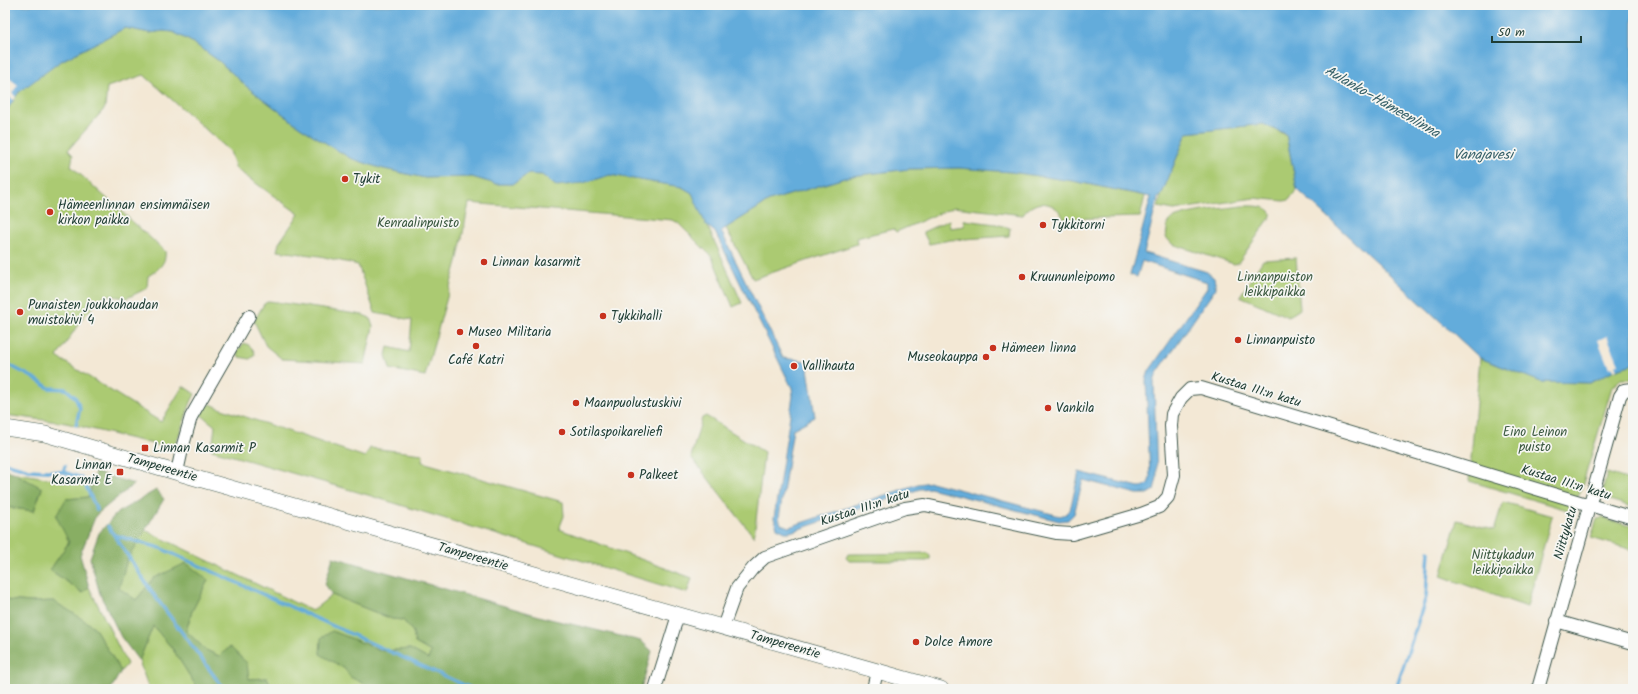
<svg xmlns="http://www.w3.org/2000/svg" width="1638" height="694" font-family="Kalam,sans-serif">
<rect width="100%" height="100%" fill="#f6f6f2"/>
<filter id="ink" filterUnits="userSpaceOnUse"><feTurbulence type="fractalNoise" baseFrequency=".025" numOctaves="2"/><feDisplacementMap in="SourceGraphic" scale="8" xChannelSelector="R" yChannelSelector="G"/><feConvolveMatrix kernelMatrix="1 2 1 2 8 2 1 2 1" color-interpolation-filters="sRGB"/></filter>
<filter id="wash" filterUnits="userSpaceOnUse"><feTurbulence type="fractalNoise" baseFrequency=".012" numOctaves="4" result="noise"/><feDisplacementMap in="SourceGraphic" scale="16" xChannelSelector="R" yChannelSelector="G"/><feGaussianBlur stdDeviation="0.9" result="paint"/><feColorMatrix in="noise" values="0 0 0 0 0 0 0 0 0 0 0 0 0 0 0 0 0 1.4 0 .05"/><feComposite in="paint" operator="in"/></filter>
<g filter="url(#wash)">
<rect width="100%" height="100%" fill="#f3e8d5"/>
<!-- green -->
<path fill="#abca72" stroke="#658453" d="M125,28L150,33L163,31L173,32L192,42L219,61L246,86L300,127L350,158L380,168L425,178L472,177L496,184H513L528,174L542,175L556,186L594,180L605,175H610L682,187L692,193L695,198L742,303L733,307L712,257L678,223L673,220L469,203L458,258L425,376L390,369L386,355L388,347L409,352L412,320L375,313L358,265L320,256L277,251L279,243L299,214L236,169L230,151L144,75L107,87L105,108L68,150L73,155L71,166L165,251C167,263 158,270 148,276L147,288L127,298L105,295L83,317L57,357L161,422L183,386L195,394L191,402L174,449L66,423L5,415V113C19,77 92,45 125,28Z
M1263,124L1286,135L1297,189L1289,200L1284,201L1254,198L1174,210L1158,207L1161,196L1187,133Z
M959,168L1011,172L1073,181L1145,196L1140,217L1064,219C1056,200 1034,198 1023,215L954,207L896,232L893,229L856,238L857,244L753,279L726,228L769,201L851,176L909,169Z
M1243,206C1252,206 1265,205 1271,212V216L1238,263L1234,264L1172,244L1166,237L1168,222C1177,212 1228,208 1243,206Z
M949,220L950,228L964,226V220L996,224L1010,228L1009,236L950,240L929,244L923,232Z
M1296,258L1300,309L1288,317L1240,296L1263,260Z
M269,301L363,315L370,318L373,327L365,364L282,359L266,346L254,321L264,304Z
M244,343C250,345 254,349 255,355L250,359L239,357L237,351Z
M1480,358L1541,382L1590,383L1614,370L1633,364V379H1621L1612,387L1581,490L1571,511L1469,481Z
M211,404L219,408L365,457L370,448L423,454L422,462L563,502L564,516L559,529L692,578L687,593L368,495L212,450L215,426L200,414L204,407Z
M706,416L764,452L754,537L691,457L702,418Z
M12,472L91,486L89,497L66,499L69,542L50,570L83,593L89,587L127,664L121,671L94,627L53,601L32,602L5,600V553L6,551L5,549V507L34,511L42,489Z
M1607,473L1633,481V507L1606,499L1602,492Z
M1503,502L1552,516L1527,607L1441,576L1457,520L1494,530Z
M1603,518L1633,527V550L1591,538L1597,519Z
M145,530L312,611L332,595L392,619L403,620L413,632L415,643L431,652L428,659L410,649L383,651L332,631L320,653L345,669L351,677L367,685L368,689H274L267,678L248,679L230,647L219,656L206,650L186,631L192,611L208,580L154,578L136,600L118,588L127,560Z
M927,553L930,556V559L927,561H849L846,558L848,554Z
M153,626L172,648L198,689H149L139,661Z"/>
<!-- forest -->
<path fill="#88ae64" stroke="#54764c" d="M5,469L12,472L42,488L34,511L5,507Z
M95,472L134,484L96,515L80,555L89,587L83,593L50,570L69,542L56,516L66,499L89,497Z
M156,490L164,499L127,560L119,588L136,600L154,578L186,563L208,580L192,611L186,631L206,650L219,656L230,647L247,663L249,679L267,678L274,689H198L172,648L153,626L139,661L121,637L100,594L90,558L99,533L117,513Z
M333,557L550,619L641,641L652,651L641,689H368L367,685L350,677L345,669L320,654L321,638L332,631L383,651L410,649L428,659L431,652L415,643L413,632L403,620L392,619L332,595L325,584Z
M5,600L32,602L53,601L70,611L94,627L121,671L111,689H5Z"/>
<!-- water -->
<path fill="#63acdb" stroke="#417488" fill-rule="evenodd" d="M5,5H1633V364L1614,370L1590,383L1541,382L1480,358L1297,189L1286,134L1263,124L1187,133L1161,196L1158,198L1144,253L1207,272L1214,278L1216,288L1157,373L1154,382L1157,478L1154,490L1147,494H1137L1083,480L1074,514L1068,520L1059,521L930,488L920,489L790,532H785L777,528L774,518L793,396L792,388L715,232L706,225L692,193L682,187L610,175L583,183L556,186L542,175L528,174L513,184H496L472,177L425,178L380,168L350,158L300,127L246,86L219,61L192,42L173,32L163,31L150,33L125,28L61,61L19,92L5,113ZM959,168L1011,172L1073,181L1151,197L1130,275L1137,277L1142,261L1207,282V288L1149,371L1146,380L1150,477C1149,484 1146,487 1139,487L1079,472L1070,510L1066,514L1060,516L931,482L918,484L789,527L781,524L779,518L793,429L815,417L807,361L783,358L721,231L769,201L851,176L909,169Z"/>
<!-- pier -->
<path fill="#f3e8d5" d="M5,75L18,85L12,93L16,97L14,100L5,94Z
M1607,336L1619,364L1615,365L1617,369L1614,370L1612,367L1609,368L1598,340Z"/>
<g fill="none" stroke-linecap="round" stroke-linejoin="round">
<!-- stream -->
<path stroke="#63acdb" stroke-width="3.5" d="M5,359L9,365L34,378L49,388L66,389L75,397L80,408L76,425
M5,463L29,470L63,472
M65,466L63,472L82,478L97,510
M108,526L154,595L224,689
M114,535L160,548L473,689
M1396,689L1426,597L1429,551"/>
</g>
</g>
<g filter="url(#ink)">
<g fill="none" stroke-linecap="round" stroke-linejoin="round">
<defs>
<path id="minor" d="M177,472L183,445L191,417L249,316
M1556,621L1633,643
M723,627L737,588L753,568L765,557L905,508L925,505L1056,533L1072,534L1141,514L1159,507L1168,497L1174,475L1171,426L1172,414L1181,398L1190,389L1201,388L1633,518
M655,689L678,615
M873,689L877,671
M1538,689L1620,396L1624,390L1633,389"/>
<path id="major" d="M5,428L45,434L199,479L941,689"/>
</defs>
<!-- minor casing -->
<use href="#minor" stroke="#3f574c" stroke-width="14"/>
<!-- major casing -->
<use href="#major" stroke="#3f574c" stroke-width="16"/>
<!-- minor -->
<use href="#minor" stroke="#fff" stroke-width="12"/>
<!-- major -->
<use href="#major" stroke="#fff" stroke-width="15"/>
</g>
</g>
<!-- markers -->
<g fill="#c8321e" stroke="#f6f6f2" stroke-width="1.5">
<circle cx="345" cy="179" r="4"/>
<circle cx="50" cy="212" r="4"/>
<circle cx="1043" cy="225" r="4"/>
<circle cx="484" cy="262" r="4"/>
<circle cx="1022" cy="277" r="4"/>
<circle cx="20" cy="312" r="4"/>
<circle cx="603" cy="316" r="4"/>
<circle cx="460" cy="332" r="4"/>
<circle cx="1238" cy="340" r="4"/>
<circle cx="476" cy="346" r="4"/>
<circle cx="993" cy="348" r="4"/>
<circle cx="986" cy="357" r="4"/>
<circle cx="794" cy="366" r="4"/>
<circle cx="576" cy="403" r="4"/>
<circle cx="1048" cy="408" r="4"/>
<circle cx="562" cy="432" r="4"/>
<rect x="141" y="444" width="8" height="8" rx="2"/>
<rect x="116" y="468" width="8" height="8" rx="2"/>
<circle cx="631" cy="475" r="4"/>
<circle cx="916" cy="642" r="4"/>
</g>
<g text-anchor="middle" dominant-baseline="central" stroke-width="3.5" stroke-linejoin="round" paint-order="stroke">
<!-- poi labels -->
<g font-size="13" fill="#1f3d34" stroke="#f6f6f2" text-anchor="start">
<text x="353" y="179">Tykit</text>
<text x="58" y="205">Hämeenlinnan ensimmäisen<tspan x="58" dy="15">kirkon paikka</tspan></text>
<text x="1051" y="225">Tykkitorni</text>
<text x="492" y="262">Linnan kasarmit</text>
<text x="1030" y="277">Kruununleipomo</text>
<text x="28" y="305">Punaisten joukkohaudan<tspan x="28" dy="15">muistokivi 4</tspan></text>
<text x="611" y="316">Tykkihalli</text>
<text x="468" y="332">Museo Militaria</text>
<text x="1246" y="340">Linnanpuisto</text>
<text x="1001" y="348">Hämeen linna</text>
<text x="978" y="357" text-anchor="end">Museokauppa</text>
<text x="476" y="360" text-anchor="middle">Café Katri</text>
<text x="802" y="366">Vallihauta</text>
<text x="584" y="403">Maanpuolustuskivi</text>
<text x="1056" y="408">Vankila</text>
<text x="570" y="432">Sotilaspoikareliefi</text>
<text x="153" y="448">Linnan Kasarmit P</text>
<text x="112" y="465" text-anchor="end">Linnan<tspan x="112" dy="15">Kasarmit E</tspan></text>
<text x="639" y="475">Palkeet</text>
<text x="924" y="642">Dolce Amore</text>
</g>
<!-- park labels -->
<g font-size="13" fill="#3b5940" stroke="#f6f6f2">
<text x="418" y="223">Kenraalinpuisto</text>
<text x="1275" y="277">Linnanpuiston<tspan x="1275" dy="15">leikkipaikka</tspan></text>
<text x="1535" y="432">Eino Leinon<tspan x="1535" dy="15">puisto</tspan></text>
<text x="1503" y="555">Niittykadun<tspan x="1503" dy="15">leikkipaikka</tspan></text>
</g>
<!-- street labels -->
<g font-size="13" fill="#1f3d34" stroke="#f6f6f2">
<text transform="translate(1256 390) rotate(17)">Kustaa III:n katu</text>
<text transform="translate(162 468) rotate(16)">Tampereentie</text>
<text transform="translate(1566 483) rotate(17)">Kustaa III:n katu</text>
<text transform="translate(865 508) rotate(-18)">Kustaa III:n katu</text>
<text transform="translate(1566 533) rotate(-74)">Niittykatu</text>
<text transform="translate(473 557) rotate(16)">Tampereentie</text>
<text transform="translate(785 645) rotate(16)">Tampereentie</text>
</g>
<!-- water labels -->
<g font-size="14" font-style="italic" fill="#335e66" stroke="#f6f6f2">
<text transform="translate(1382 102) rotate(30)">Aulanko–Hämeenlinna</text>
<text x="1483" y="155">Vanajavesi</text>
</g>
</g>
<!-- margin -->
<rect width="1638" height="694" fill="none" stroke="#f6f6f2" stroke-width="20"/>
<!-- scale -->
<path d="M1492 36v6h89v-6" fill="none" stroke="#1f3d34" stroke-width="2"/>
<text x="1498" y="36" font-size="12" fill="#1f3d34" stroke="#f6f6f2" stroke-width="3" paint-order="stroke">50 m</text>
</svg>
